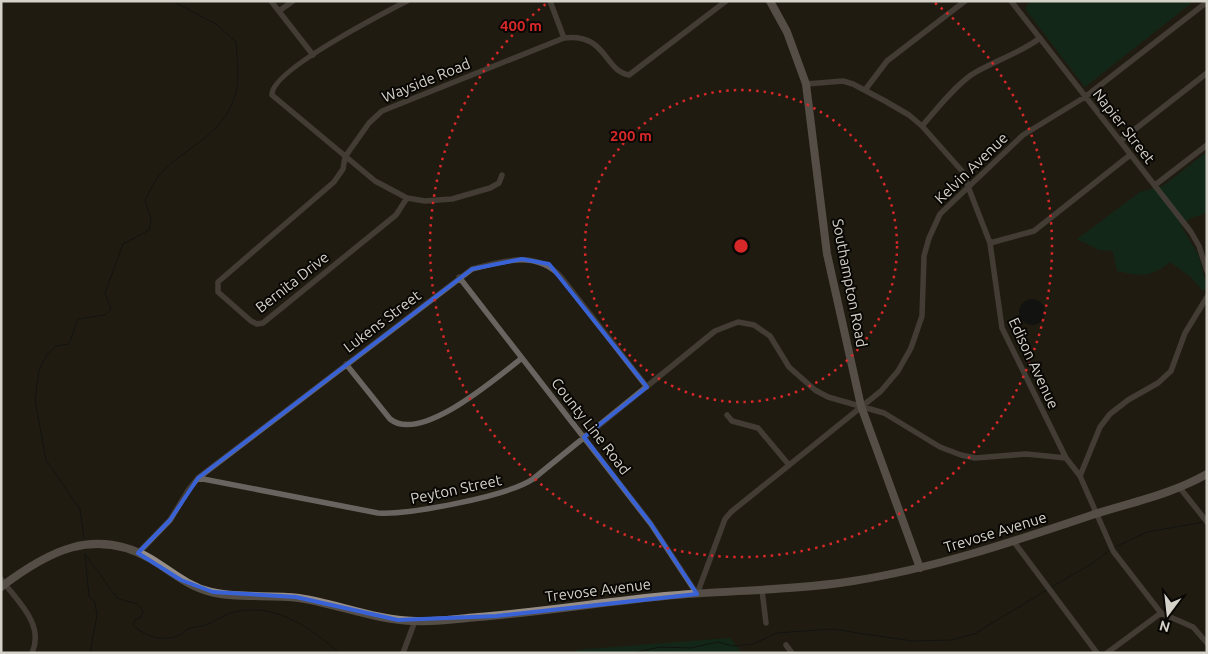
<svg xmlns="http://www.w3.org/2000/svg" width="1208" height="654" font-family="Ubuntu,sans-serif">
<rect width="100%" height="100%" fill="#201c11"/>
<!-- green -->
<path fill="#013721" d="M1032,1H1194L1085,87L1026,10V6Z
M1207,152V213L1191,218L1181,226L1198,254L1207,285L1203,291L1191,277L1170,262C1150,278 1141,276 1117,271L1113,251L1099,250L1077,239L1140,192L1163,186Z
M730,638L742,653H577L576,650Z"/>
<!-- water -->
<path fill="#000910" d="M1019 312a13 13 0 1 1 26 0a13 13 0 1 1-26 0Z"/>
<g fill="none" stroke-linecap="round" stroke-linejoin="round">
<!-- stream -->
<path stroke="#000910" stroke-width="1" d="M84,538L80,509L46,460L35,400L39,370L47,354L56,346L69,344L78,319L105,315L111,309L105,293L123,244L149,230L151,219L145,200C149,193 153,184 158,177C182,147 221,139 235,96C240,80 237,59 236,42L216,24L172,1
M1113,548L1147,532L1204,522
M85,554L117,598L137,604L143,611L141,617L135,620L133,625C146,637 165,643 181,634C184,632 187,629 191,628C195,626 201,627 206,625C224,617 229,610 252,610C284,609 316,632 339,653
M85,555L89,596L95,603L97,615L90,653
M1050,588L1093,563L1110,550
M632,653L660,647L690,648L718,642L733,646L753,644L777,633L832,629L912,641L951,640L974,634L1047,590"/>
<!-- street -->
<path stroke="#6a6460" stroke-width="5.5" d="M271,1L313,55
M407,1C384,13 270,71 272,95L375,181L407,198L425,201L452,199L490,188L499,183L502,175
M550,1L564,38
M1011,1L1191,232L1199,246L1207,271
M279,11L293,1
M806,84L843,81L853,84L885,101L909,115L922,126L962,171L990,243L1002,328L1066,458L1080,476L1113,551L1161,613L1193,627L1207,643
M865,90L887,61L965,1
M922,126C937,109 952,89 971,75C993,61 1019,54 1040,38
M1120,141L1207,73
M1155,185L1207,145
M407,198L396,215L263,323L257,324L251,321L218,292V282L334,182L343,169L345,157L369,123L382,111L564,38C607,33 603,70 629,75L726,1
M990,243L1034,231L1130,155
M459,277L651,524L697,594
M346,364L390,419C421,444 496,378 522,358
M727,415L732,421L758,428L789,465
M1080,476L1100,427L1110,414L1128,400L1158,383L1171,371L1185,333L1207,297
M198,478L378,513C409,515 508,496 533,479L715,331L738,322L754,325L770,336L789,367L815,390L828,397L884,413L940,447L961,455L975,458L1026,454L1066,458
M1180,488L1207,522
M1014,542L1097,653
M138,553L170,520L189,489L198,478L472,269C503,261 537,250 561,277L647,387
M1,579C17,601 45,624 32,653
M762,590L766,623
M697,594L725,519L731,512L881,391L898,371L911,348L922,316L924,256L929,238L940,214L1023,135L1085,97L1207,2
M786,645L792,653
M403,653L415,621
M1107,653L1161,613"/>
<!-- secondary -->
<path stroke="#968d87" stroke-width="8" d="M770,1L787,32L806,84L827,254L861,406L920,568
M1,587C47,552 94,526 151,559C171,571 187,586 211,592C240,599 269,594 299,598C338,604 375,620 415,621C436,622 457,619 478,617C541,612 603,602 665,596C728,590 791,591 853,581C936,568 1015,541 1095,514C1133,502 1172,494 1207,474"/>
</g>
<!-- marked area -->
<path d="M0 0H1208V654H0ZM522,259L549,264L647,387L584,437L651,524L697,594L496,616L398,620L296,597L213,592L181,580L138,553L170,520L198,478L472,269Z" fill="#201c11" fill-opacity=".55" fill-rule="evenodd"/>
<path fill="none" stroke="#3962d6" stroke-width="4" stroke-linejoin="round" d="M522,259L549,264L647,387L584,437L651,524L697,594L496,616L398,620L296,597L213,592L181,580L138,553L170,520L198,478L472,269Z"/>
<!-- distance rings -->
<g fill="none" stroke="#d62828" stroke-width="2.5" stroke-dasharray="2.5 5">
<circle cx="741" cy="246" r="156"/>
<path d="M935 3A311 311 0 1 1 547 3"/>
</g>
<g text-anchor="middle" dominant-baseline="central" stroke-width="4" stroke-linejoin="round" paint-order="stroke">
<!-- street labels -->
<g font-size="15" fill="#d5d2ca" stroke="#080704">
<text transform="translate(426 80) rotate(-22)">Wayside Road</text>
<text transform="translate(1124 126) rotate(52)">Napier Street</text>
<text transform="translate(971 168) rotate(-44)">Kelvin Avenue</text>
<text transform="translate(292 282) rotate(-38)">Bernita Drive</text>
<text transform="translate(850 283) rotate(79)">Southampton Road</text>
<text transform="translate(382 321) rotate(-37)">Lukens Street</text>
<text transform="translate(1034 363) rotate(65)">Edison Avenue</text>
<text transform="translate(591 426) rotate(52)">County Line Road</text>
<text transform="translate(456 489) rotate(-12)">Peyton Street</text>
<text transform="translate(995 532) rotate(-17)">Trevose Avenue</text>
<text transform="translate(598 590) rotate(-7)">Trevose Avenue</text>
</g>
</g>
<circle cx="741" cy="246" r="8" fill="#d62828" stroke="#080704" stroke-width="2.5"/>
<g font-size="15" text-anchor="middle" font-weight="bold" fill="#d62828" stroke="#080704" stroke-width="4" stroke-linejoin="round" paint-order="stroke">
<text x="521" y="31">400 m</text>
<text x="631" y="141">200 m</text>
</g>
<!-- border -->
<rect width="1208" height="654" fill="none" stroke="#d5d2ca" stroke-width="5"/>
<!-- north arrow -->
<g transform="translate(1168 614) rotate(195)" stroke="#080704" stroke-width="4" paint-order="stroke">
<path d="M0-4L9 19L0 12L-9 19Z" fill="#d5d2ca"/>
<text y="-8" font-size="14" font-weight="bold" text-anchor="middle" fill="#d5d2ca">N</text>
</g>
</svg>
